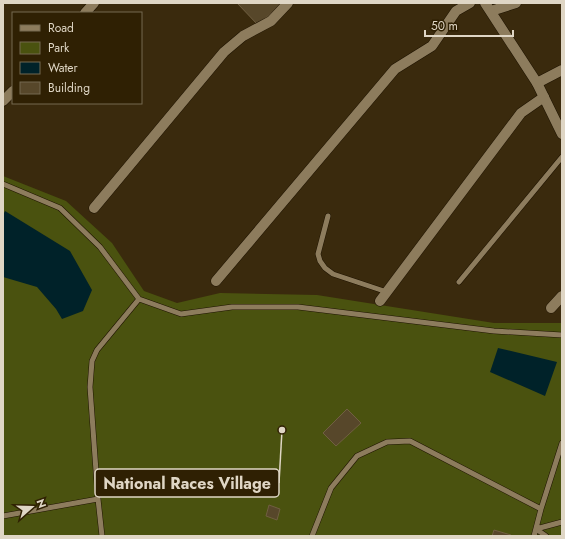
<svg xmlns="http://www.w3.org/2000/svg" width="565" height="539" font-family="Jost,sans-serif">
<rect width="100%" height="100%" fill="#3a2a0d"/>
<!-- green -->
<path fill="#4a520f" d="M3,176L66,201L112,243L144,291L177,303L220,293L317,295L494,323H562V536H3Z"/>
<!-- water -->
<path fill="#002229" d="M5,211L70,251L92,290L83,311L62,319L56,309L37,287L3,277V215Z
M498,348L557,362L545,396L490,372Z"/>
<!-- building -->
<path fill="#57472a" stroke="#705f41" d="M237,3H282L258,25Z
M347,409L361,423L336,446L323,433Z
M269,505L280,509L277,520L266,516Z
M494,530L511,535L510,536H492Z"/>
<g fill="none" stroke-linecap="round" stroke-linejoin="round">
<defs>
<path id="service" d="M3,184L60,208L100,247L139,299L181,314L232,307H298L494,331L562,335
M328,216L318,254L320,261L325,268L333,274L387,292
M459,282L562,157
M98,499L90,387L92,361L97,350L139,299
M541,509L562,443
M3,516L98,499L102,536
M536,529L562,522
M536,529L546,536
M312,536L331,488L357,456L387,442L410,441L541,509L534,536"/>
<path id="minor" d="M491,11L516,3
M85,13L94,3
M537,83L562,70
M3,101L13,91
M94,208L224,52L243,36L271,21L288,3
M216,281L395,69L432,46L456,11L470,3
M380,301L521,113L544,97
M551,308L562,296"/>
<path id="secondary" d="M485,3L537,83L562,134"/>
</defs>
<!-- service casing -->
<use href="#service" stroke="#1e1301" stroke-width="6"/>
<!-- minor casing -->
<use href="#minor" stroke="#1e1301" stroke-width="11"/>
<!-- secondary casing -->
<use href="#secondary" stroke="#1e1301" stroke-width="11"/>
<!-- service -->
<use href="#service" stroke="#8d7c5d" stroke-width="5"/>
<!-- minor -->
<use href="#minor" stroke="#8d7c5d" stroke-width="10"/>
<!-- secondary -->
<use href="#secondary" stroke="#8d7c5d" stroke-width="10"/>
</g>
<!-- callouts -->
<path fill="none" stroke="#dfd6c5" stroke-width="1.5" d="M282 430L279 483"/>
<circle fill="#dfd6c5" stroke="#2f2003" stroke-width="1.5" cx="282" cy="430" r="4"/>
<rect fill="#2f2003" stroke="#dfd6c5" stroke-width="1.5" x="95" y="469" width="184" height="28" rx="4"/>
<g font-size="16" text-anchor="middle" font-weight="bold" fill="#dfd6c5">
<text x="187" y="489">National Races Village</text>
</g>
<!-- border -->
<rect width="565" height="539" fill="none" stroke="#dfd6c5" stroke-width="8"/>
<!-- legend -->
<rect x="12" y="12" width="130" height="92" fill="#2f2003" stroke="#756951"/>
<rect x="20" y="25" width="20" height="6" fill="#8d7c5d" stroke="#756951"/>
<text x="48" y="32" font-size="12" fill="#dfd6c5">Road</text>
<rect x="20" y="42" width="20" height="12" fill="#4a520f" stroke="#756951"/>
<text x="48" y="52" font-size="12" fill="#dfd6c5">Park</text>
<rect x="20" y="62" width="20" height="12" fill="#002229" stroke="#756951"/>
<text x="48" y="72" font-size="12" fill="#dfd6c5">Water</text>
<rect x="20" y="82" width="20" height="12" fill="#57472a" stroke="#756951"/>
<text x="48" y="92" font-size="12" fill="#dfd6c5">Building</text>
<!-- north arrow -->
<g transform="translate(32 507) rotate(70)" stroke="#2f2003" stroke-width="3" paint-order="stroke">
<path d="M0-3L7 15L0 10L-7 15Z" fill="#dfd6c5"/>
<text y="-6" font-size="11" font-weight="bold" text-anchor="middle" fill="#dfd6c5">N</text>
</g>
<!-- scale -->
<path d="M425 30v6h88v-6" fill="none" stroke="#dfd6c5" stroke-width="2"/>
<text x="431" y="30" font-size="12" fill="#dfd6c5" stroke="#2f2003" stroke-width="3" paint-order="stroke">50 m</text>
</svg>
